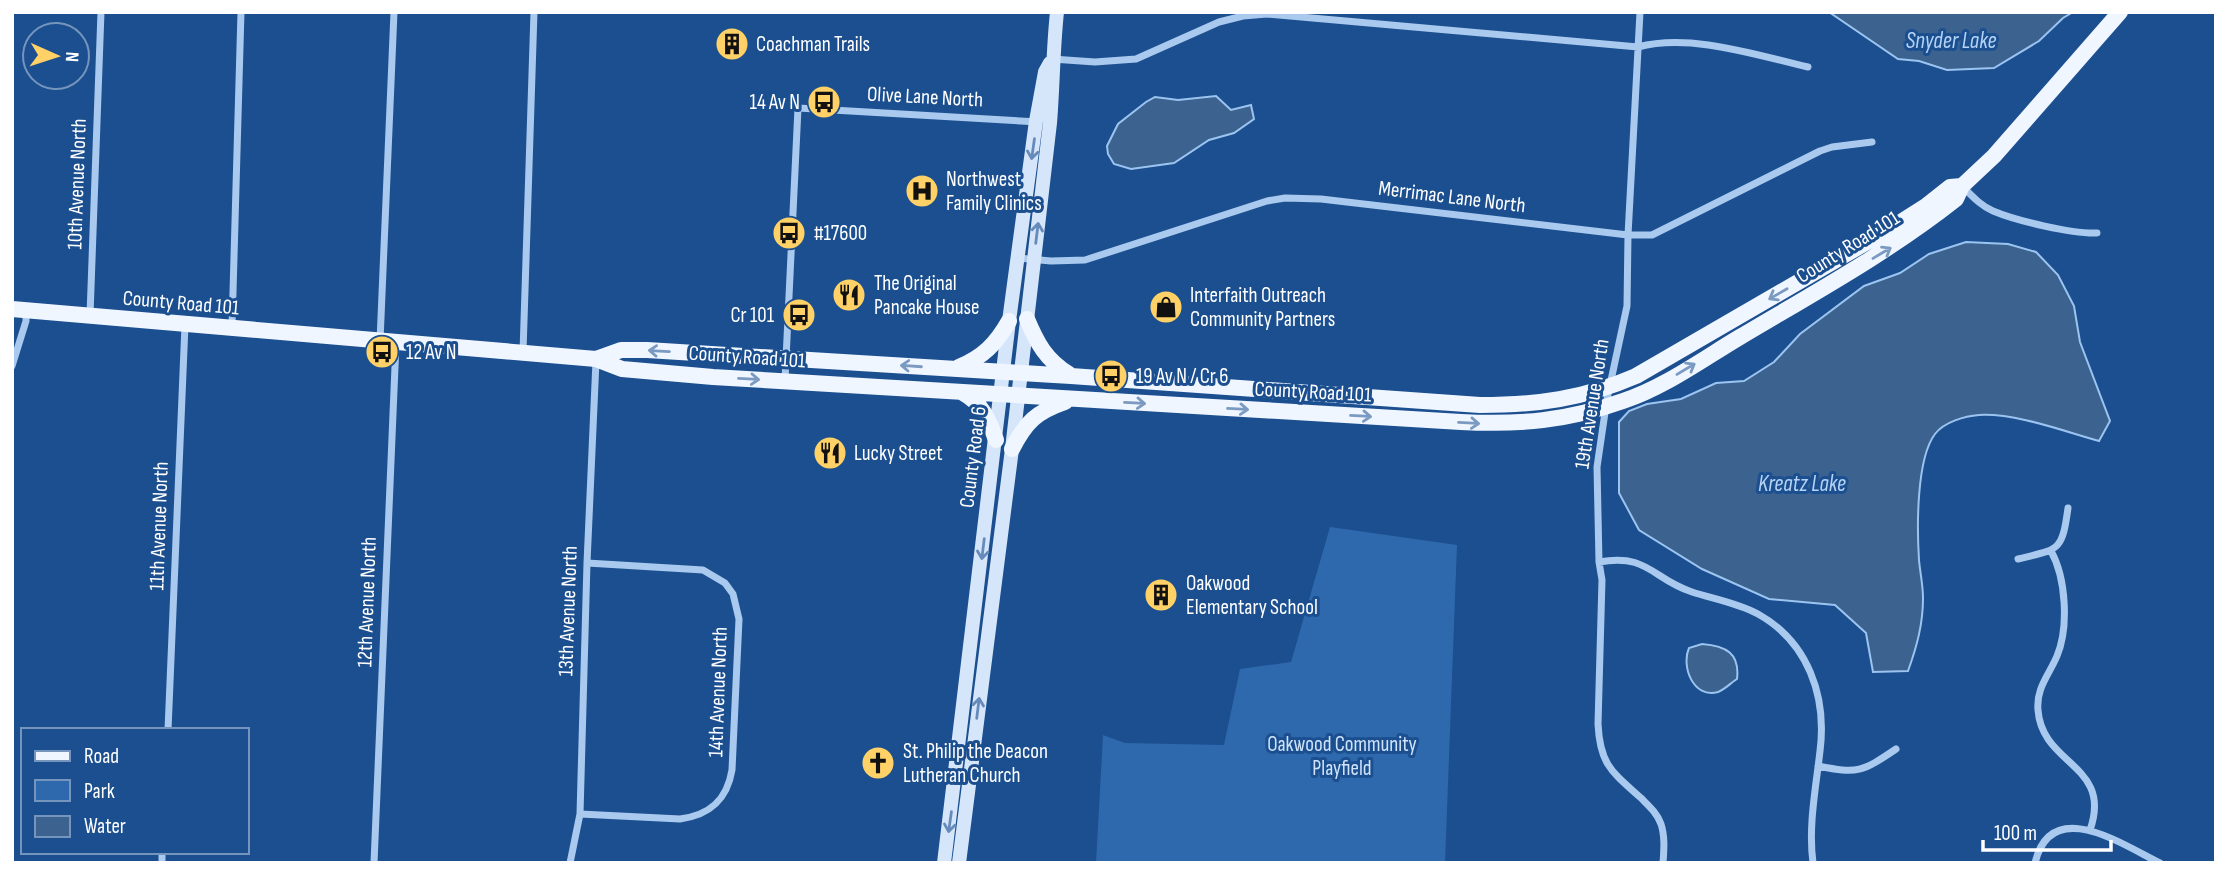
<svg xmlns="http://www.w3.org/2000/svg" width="2228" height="875" font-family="'Sofia Sans Condensed',sans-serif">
<rect width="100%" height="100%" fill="#1b4f8f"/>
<!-- green -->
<path fill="#2e69ad" d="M1330,527L1457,545L1445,863H1096L1103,735L1125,743L1224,745L1240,669L1291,662Z"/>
<!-- water -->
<path fill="#3c6290" stroke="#9cc4f0" stroke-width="2" d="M1829,12H2073L2063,18L2039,41L1994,68L1947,70L1919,61L1898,59Z
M1216,96L1231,110L1251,105L1254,119L1234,133L1209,140L1174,163L1131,169L1114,164L1108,154L1107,146L1118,124L1146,102L1155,97L1178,100Z
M1966,242L2008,244L2036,252L2058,275L2074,306L2080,342L2110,421L2099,441C2063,431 2016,413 1979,415C1965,416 1944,422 1935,434C1916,459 1917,529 1919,560C1920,572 1923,585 1923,598C1923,624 1917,646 1908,671L1873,672L1866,633L1835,605L1769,599L1702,569L1639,530L1619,493V422L1629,411L1647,404L1681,399L1716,383L1744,381L1774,362L1800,334L1864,286L1900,273L1929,254Z
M1702,644C1726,646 1740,653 1737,679C1732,682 1724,690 1718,692C1693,699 1681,666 1689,648Z"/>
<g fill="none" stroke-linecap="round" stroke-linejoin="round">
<!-- minor -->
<path stroke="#a9c9ee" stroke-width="7" d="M1640,12L1628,235L1627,306L1607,399L1597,467L1599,562L1602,580L1598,724C1600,765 1612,772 1641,798C1649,806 1657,813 1661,824C1665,836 1664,850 1663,863
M1052,59L1095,62L1136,59L1219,22L1243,16L1267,14L1638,47C1690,33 1756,55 1808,67
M1963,187C1972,196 1981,206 1993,211C2017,221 2072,234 2097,233
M1018,258L1051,261L1085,260L1267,201L1285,198L1321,199L1628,235H1652L1820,151L1832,147L1872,142
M90,315L101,12
M232,327L241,12
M380,341L394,12
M523,352L534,12
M12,366L26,321V310
M785,380L798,108L1038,122
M2051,551C2066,578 2069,627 2057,656C2049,675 2036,688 2038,710C2042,766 2113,764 2090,830
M2018,559C2059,549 2062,552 2068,508
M1599,562C1648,553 1652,579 1692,592C1714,599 1738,603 1758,614C1808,642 1827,696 1820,751C1816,787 1808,826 1813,863
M168,730L185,325
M1818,766C1858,774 1862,772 1896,749
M580,814L680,819C710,815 727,800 732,770L739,619L733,594L725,583L703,570L587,563
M162,863V852
M374,863L396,343
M570,863L580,814L587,563L596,361
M2035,863C2051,795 2123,845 2160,863"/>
<!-- secondary -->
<path stroke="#d6e6fa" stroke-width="14" d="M944,863L1009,321L1036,121L1045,72L1050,63
M959,863L1012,449L1050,123C1053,86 1053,49 1057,12"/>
<!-- primary -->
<path stroke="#f0f6ff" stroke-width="16" d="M12,309L596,359L622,369L713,377L1461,422C1519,425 1567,421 1623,401C1665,387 1703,359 1740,337C1814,293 1889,252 1956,199L1962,186L1994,156L2120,12
M1027,319C1037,343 1046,360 1069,374
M596,359L621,350H647L1071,376L1480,405C1537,405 1583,399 1636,376L1893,227L1926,206L1950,187L1962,186
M959,367C983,357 996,344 1009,321
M963,393C983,404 989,420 996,440
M1012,449C1026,422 1036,412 1065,402"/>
</g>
<!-- one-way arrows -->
<defs><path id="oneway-shaft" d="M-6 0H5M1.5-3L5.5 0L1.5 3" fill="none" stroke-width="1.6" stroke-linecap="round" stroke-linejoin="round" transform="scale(1.75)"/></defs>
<g stroke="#668bba">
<use href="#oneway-shaft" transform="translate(1033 149) rotate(98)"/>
<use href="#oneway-shaft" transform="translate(1037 233) rotate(-83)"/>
<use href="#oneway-shaft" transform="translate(983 549) rotate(97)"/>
<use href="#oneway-shaft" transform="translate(978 708) rotate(-83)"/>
<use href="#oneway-shaft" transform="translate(950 822) rotate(98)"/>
</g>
<g stroke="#7b9ac1">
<use href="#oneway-shaft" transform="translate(1882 253) rotate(-31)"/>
<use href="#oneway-shaft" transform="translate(1778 294) rotate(150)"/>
<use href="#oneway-shaft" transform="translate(659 351) rotate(-177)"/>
<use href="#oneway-shaft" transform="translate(911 366) rotate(-176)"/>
<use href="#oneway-shaft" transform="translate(1686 369) rotate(-31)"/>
<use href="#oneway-shaft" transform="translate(749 379) rotate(3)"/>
<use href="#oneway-shaft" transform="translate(1135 403) rotate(3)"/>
<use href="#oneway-shaft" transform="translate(1238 409) rotate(3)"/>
<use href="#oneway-shaft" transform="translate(1361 416) rotate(3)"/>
<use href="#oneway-shaft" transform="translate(1469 423) rotate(3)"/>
</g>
<!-- icons -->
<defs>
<symbol id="building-disc" viewBox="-11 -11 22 22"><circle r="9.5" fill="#ffd166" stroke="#1b4f8f"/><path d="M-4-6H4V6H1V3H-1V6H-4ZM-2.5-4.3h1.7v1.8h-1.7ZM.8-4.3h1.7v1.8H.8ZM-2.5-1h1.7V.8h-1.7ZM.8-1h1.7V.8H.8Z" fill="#111"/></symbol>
<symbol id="bus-disc" viewBox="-11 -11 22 22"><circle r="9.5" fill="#ffd166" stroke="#1b4f8f"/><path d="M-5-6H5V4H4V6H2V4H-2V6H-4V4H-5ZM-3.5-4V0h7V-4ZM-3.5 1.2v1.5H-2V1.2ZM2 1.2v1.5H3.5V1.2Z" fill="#111"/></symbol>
<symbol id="hospital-disc" viewBox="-11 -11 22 22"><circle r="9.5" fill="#ffd166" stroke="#1b4f8f"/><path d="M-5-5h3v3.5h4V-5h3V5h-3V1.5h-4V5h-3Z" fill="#111"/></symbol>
<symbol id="restaurant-disc" viewBox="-11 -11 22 22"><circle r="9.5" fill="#ffd166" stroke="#1b4f8f"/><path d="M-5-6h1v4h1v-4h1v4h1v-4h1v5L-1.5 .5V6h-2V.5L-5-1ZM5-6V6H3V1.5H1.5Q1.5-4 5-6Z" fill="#111"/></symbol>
<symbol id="shop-disc" viewBox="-11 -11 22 22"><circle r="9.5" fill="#ffd166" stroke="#1b4f8f"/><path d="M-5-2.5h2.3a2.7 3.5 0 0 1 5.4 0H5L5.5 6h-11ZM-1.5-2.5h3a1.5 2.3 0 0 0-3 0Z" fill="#111"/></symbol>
<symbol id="church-disc" viewBox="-11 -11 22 22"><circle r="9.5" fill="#ffd166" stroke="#1b4f8f"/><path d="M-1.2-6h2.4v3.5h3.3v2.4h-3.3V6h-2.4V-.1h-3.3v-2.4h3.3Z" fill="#111"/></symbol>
</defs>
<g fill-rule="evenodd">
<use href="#building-disc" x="713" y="25" width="38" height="38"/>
<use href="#bus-disc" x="805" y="83" width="38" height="38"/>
<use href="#hospital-disc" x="903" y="172" width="38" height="38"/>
<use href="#bus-disc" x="770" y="214" width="38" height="38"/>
<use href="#restaurant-disc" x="830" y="276" width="38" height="38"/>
<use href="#shop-disc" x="1147" y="288" width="38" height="38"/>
<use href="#bus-disc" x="780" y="296" width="38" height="38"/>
<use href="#bus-disc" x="363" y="333" width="38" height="38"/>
<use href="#bus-disc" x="1092" y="357" width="38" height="38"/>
<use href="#restaurant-disc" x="811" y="434" width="38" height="38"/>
<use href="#building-disc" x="1142" y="576" width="38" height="38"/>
<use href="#church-disc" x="859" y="744" width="38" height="38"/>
</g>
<g text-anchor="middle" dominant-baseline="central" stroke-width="6" stroke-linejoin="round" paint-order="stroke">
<!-- poi labels -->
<g font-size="21" fill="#fff" stroke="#1b4f8f" text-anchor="start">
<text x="756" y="44">Coachman Trails</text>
<text x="800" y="102" text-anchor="end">14 Av N</text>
<text x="946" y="179">Northwest<tspan x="946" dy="24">Family Clinics</tspan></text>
<text x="814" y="233">#17600</text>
<text x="874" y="283">The Original<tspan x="874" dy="24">Pancake House</tspan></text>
<text x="1190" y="295">Interfaith Outreach<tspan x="1190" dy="24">Community Partners</tspan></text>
<text x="774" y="315" text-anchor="end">Cr 101</text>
<text x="406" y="352">12 Av N</text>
<text x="1136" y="376">19 Av N / Cr 6</text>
<text x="854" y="453">Lucky Street</text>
<text x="1186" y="583">Oakwood<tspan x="1186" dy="24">Elementary School</tspan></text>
<text x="903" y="751">St. Philip the Deacon<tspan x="903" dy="24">Lutheran Church</tspan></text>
</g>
<!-- street labels -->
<g font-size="21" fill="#fff" stroke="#1b4f8f">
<text transform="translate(925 97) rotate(3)">Olive Lane North</text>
<text transform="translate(77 184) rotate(-88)">10th Avenue North</text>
<text transform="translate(1452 197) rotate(7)">Merrimac Lane North</text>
<text transform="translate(1848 247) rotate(-32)">County Road 101</text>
<text transform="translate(181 303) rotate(5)">County Road 101</text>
<text transform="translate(747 357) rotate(4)">County Road 101</text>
<text transform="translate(1313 392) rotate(3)">County Road 101</text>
<text transform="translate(1592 404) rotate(-81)">19th Avenue North</text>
<text transform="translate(973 457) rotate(-83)">County Road 6</text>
<text transform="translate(159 526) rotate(-88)">11th Avenue North</text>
<text transform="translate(367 602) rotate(-88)">12th Avenue North</text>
<text transform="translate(568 611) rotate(-88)">13th Avenue North</text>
<text transform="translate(718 692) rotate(-88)">14th Avenue North</text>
</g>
<!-- park labels -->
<g font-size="21" fill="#cfe3fa" stroke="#1b4f8f">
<text x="1342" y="744">Oakwood Community<tspan x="1342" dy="24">Playfield</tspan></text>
</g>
<!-- water labels -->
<g font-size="23" font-style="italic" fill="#b5d3f5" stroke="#1b4f8f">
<text x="1951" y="41">Snyder Lake</text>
<text x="1802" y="484">Kreatz Lake</text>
</g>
</g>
<!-- border -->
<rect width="2228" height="875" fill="none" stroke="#ffffff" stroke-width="28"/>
<!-- legend -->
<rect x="21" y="728" width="228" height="126" fill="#1b4f8f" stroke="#7695bc" stroke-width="2"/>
<rect x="35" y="751" width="35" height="10" fill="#f0f6ff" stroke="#7695bc" stroke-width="2"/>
<text x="84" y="763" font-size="21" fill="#ffffff">Road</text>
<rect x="35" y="780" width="35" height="21" fill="#2e69ad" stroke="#7695bc" stroke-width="2"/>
<text x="84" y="798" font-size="21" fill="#ffffff">Park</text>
<rect x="35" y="816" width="35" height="21" fill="#3c6290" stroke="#7695bc" stroke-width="2"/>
<text x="84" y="833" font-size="21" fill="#ffffff">Water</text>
<!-- north arrow -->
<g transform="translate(56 56) rotate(93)"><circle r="33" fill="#1b4f8f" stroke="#7695bc" stroke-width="2"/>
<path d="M0-5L12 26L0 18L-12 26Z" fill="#ffd166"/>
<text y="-10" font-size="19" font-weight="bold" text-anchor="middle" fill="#ffffff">N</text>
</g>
<!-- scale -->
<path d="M1983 840v10h128v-10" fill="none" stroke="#ffffff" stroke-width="3.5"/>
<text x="1994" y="840" font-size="21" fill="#ffffff" stroke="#1b4f8f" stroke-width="5" paint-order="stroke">100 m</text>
</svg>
